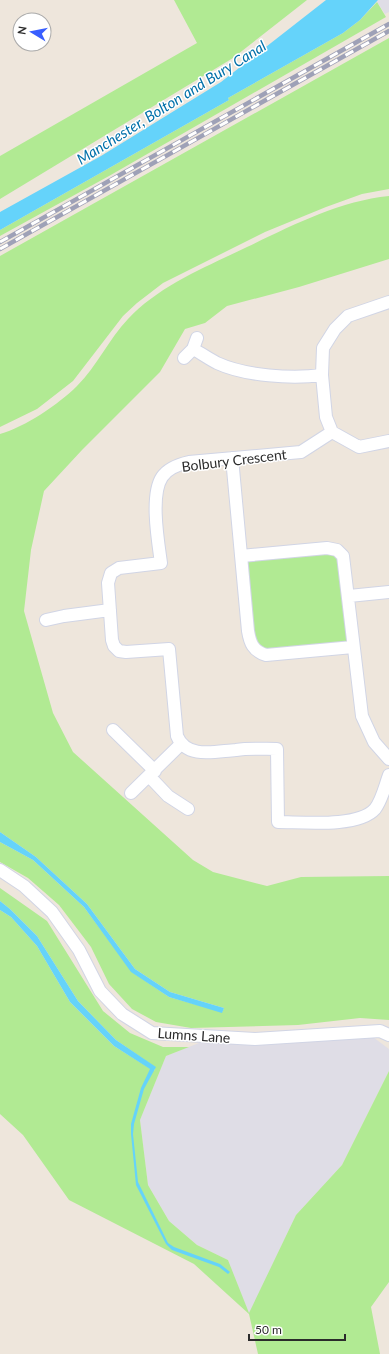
<svg xmlns="http://www.w3.org/2000/svg" width="389" height="1354" font-family="Lato,sans-serif">
<rect width="100%" height="100%" fill="#eee6dc"/>
<!-- industrial -->
<path fill="#dfdde6" d="M378,0H389V12L385,14L377,2Z
M373,1037L389,1049V1071L342,1165L296,1215L249,1314L228,1260L197,1245L169,1221L148,1185L140,1120L166,1056L199,1043Z"/>
<!-- green -->
<path fill="#b1ea93" d="M174,0H307L233,58L0,199V156L197,43Z
M377,2L386,17L109,176L0,236V230L229,100L228,98L343,33L360,20Z
M389,38V189L362,194L326,207L265,232L163,283L137,303L123,316L73,381L37,409L0,427V256Z
M389,196V259L299,287L227,306L205,323L185,329L160,372L82,450L44,491L31,550L24,611L53,713L73,752L193,860L213,872L267,886L301,877L389,876V1020L360,1018L298,1025L191,1028L156,1022L132,1009L109,984L91,947L59,905L28,878L0,862V842L33,860L84,907L132,972L169,997L222,1012L224,1008L170,992L135,969L87,904L36,857L0,832V434C25,427 59,404 77,386C97,366 109,339 128,319C160,285 206,267 247,247C291,226 339,201 389,196Z
M337,553L350,645L266,651L253,642L244,558Z
M0,888L47,921L103,1011L130,1033L163,1047H189L166,1056L140,1120L148,1185L169,1221L197,1245L228,1260L249,1313L296,1215L342,1165L389,1071V1282L371,1307L380,1354H258L249,1314L194,1264L69,1200L23,1135L0,1114V910L11,917L37,946L70,1002L114,1046L154,1071L155,1067L116,1040L78,1001L37,936L10,909L0,901Z"/>
<!-- water -->
<path fill="#65d3fa" d="M326,0H378L360,20L343,33L228,98L229,100L0,230V212L101,156L221,82Z
M0,832L36,857L87,904L135,969L170,992L224,1008L222,1013L169,997L131,972L84,907L33,860L0,842Z
M0,901L10,909L37,936L78,1001L116,1040L156,1067L144,1089L134,1124L133,1134L138,1182L168,1243L174,1247L220,1264L230,1272L228,1274L219,1267L172,1250L166,1244L136,1185L131,1134V1124L141,1088L150,1069L114,1046L70,1002L37,946L11,917L0,910Z"/>
<g fill="none" stroke-linecap="round" stroke-linejoin="round">
<defs>
<path id="street" d="M389,302L348,316L335,329L323,348L322,375L326,417L332,432L359,447L389,441
M193,349C201,353 209,359 217,363C245,376 292,379 322,375
M184,358L193,349L197,338
M332,432L301,452L189,462C180,464 168,468 162,477C150,495 158,541 161,563L119,568L111,573L108,583L112,640L114,646L119,651L126,652L169,649L177,736C187,760 217,751 236,750C250,748 263,749 277,749L278,822C302,822 358,828 375,809C382,800 385,786 389,775
M232,458L248,631C250,643 253,651 266,655L353,647
M241,556L327,548L337,550L343,556L362,716L374,742L389,759
M349,596L389,592
M46,620L64,616L110,610
M113,730L155,771
M149,776L168,796L188,809
M131,793L181,744
M0,870L24,886L52,912L79,950L100,991L122,1014L152,1033L255,1039L380,1031L389,1035"/>
</defs>
<!-- street casing -->
<use href="#street" stroke="#d1d5e5" stroke-width="14"/>
<!-- street -->
<use href="#street" stroke="#fff" stroke-width="12"/>
<defs>
<path id="rail" d="M0,242L389,24
M0,249L389,31"/>
</defs>
<!-- rail casing -->
<use href="#rail" stroke="#9ea1b7" stroke-width="4.5"/>
<!-- rail -->
<use href="#rail" stroke="#fff" stroke-width="3" stroke-dasharray="9" stroke-linecap="butt"/>
</g>
<g text-anchor="middle" dominant-baseline="central" stroke-width="3" stroke-linejoin="round" paint-order="stroke">
<!-- street labels -->
<g font-size="14" fill="#2b2b2b" stroke="#fff">
<text transform="translate(234 460) rotate(-7)">Bolbury Crescent</text>
<text transform="translate(194 1035) rotate(4)">Lumns Lane</text>
</g>
<!-- water labels -->
<g font-size="15" font-style="italic" fill="#0170a9" stroke="#fff">
<text transform="translate(171 102) rotate(-32)">Manchester, Bolton and Bury Canal</text>
</g>
</g>
<!-- north arrow -->
<g transform="translate(32 32) rotate(280)"><circle r="19" fill="#ffffff" stroke="#aaaaaa"/>
<path d="M0-3L7 15L0 10L-7 15Z" fill="#385eff"/>
<text y="-6" font-size="11" font-weight="bold" text-anchor="middle" fill="#2b2b2b">N</text>
</g>
<!-- scale -->
<path d="M249 1334v6h96v-6" fill="none" stroke="#2b2b2b" stroke-width="2"/>
<text x="255" y="1334" font-size="12" fill="#2b2b2b" stroke="#ffffff" stroke-width="3" paint-order="stroke">50 m</text>
</svg>
